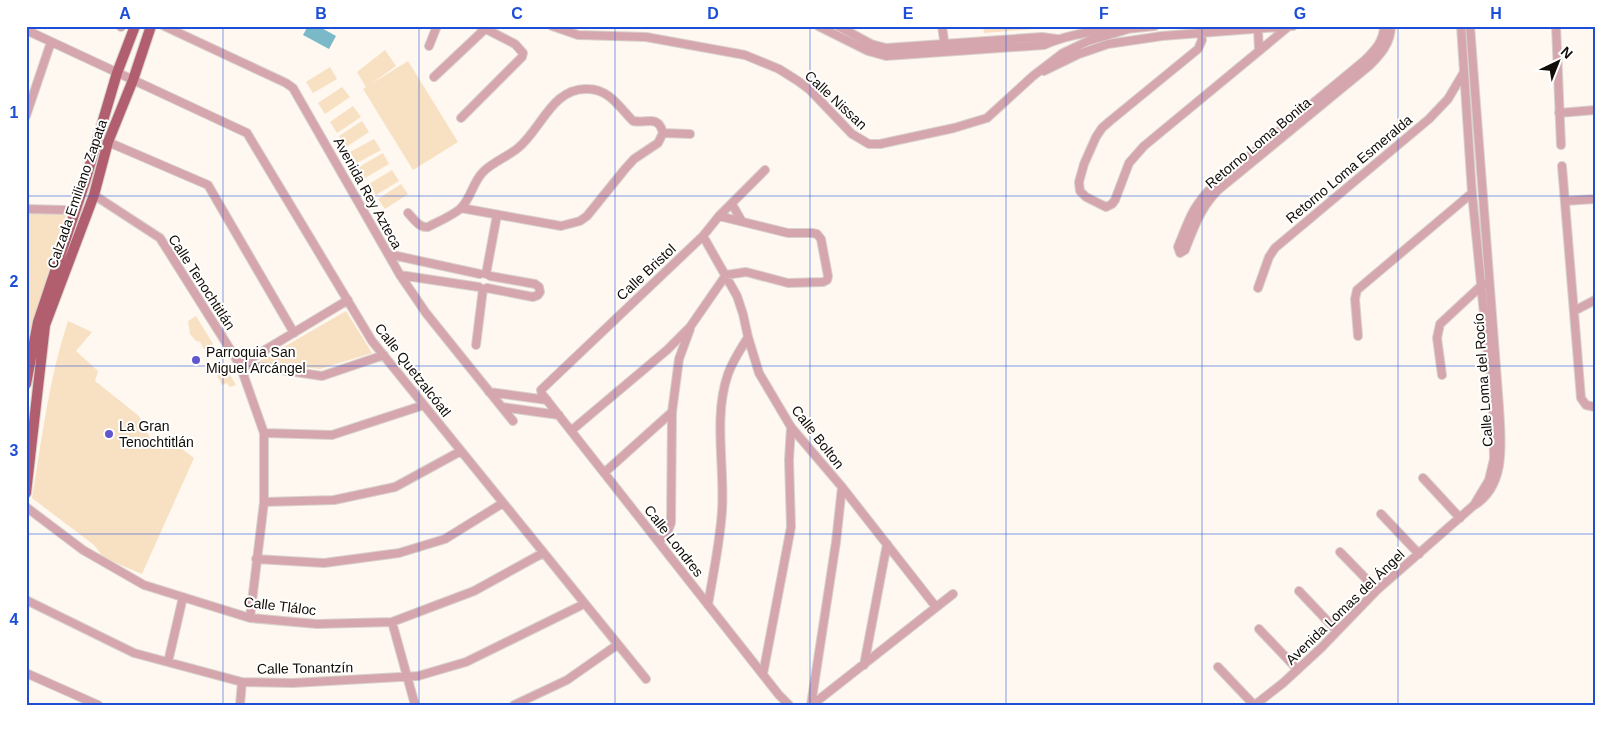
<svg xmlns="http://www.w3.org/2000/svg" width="1621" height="731" font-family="Helvetica,sans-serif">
<rect width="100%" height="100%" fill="#fef8f0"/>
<!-- green -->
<path fill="#f8e0c2" d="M983,26H1072L984,33Z
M385,50L396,66L371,84L408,61L458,142L413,170L363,89L366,87L357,72Z
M330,67L337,79L313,93L306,82Z
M342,87L350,97L325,114L318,103Z
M353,106L361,117L337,133L330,122Z
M362,121L369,132L346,147L339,136Z
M374,139L381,150L357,163L350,152Z
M383,153L389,164L365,178L359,167Z
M392,170L399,181L376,195L369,184Z
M401,184L408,194L385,209L378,199Z
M67,213L26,344V214Z
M346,311L372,353L320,369L258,362Z
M196,316L213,344L204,349L200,342L196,341L190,334L188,321Z
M68,321L92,332L76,351L98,371L95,381L139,416L154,446L182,449L194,458L142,574L104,558L94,545L32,498C42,438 49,378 68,321Z
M223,363L236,385L230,387L227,383L222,385L213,368Z"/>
<!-- water -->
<path fill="#7bb9c9" d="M308,26H318L336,36L329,49L303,35Z"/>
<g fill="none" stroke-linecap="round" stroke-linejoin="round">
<defs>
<path id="minor" d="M164,26L286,83L293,88L400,275L426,313L513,421
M552,26L578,35L646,37L745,55L779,69L798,81L810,90L852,134L869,144H880L954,128L987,118L1033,76L1063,53L1088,41L1132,28
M818,26L868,51L886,56L1044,45C1066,35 1092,31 1116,29
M838,26L871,44L886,48L1042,37L1057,39
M942,26L945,47
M1384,26C1384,41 1375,50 1365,60L1213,186C1192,207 1189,220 1178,247L1180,253L1185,250C1194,227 1200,209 1217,191L1369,66C1380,55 1391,43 1391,26
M1461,26L1472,193L1493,405L1494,459L1489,480L1474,505
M1556,26L1561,145
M121,27V26
M1127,29L1155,26
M1258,29L1259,51
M26,30L247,133L372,341L646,679
M1201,32L1202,40L1198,49L1110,121L1102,128L1096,137L1084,164L1079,182L1080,191L1086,197L1106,207L1112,204L1115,200L1129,163L1144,146L1288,27
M429,46L437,26
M1044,71L1079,54L1108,44L1162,36L1293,26
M434,77L485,29
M1559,113L1595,110
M26,116L51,42
M461,118L522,57L523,53L515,44L480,26
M663,133L690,134
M108,142L208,185L294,333
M1562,166L1581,398L1586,405L1595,407
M765,170L719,216L703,236L541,390L542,394L779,695L789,705
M94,195L160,238L240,365L264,433V502L250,618
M1565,201L1595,199
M732,204L741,220
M26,209L65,210
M408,213C414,219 419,228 428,227C437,222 454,215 461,208C471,198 473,182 483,172C493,162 507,157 518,148C541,130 552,87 588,89C609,89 620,108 633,121C647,124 658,114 663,133L658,143L634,159L625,169L587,216L580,221L561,226L461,208
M703,236L737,296L743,314L748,337L759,373L791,427L842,487L936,607
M388,254L480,274
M486,274L497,215
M400,275L479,287
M487,288L533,297L538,295L540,292L539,287L535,284L490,276
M1258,288L1269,257L1275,248L1429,119L1448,99L1464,72
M1574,311L1595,300
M1358,336L1355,299L1357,290L1472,193
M476,345L483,289
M241,364L322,376L384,355
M240,365L348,300
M1442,375L1437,338L1440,324L1482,285L1485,284
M489,392L547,400
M502,407L559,415
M572,430L667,350L690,327L726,275L746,272L788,283L823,282L827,280L828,276L821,239L817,234L812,233H788L719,216
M264,433L332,435L424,405
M604,473L672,412
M1423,478L1460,518
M264,502L334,500L395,487L461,451
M26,507L83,550L144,585L250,618L317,624L392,622L474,591L543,553
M1381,514L1419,554
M659,542L667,533L671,523L672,412L679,359L690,329
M1340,552L1377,590
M256,559L324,563L399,553L445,539L503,503
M1299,591L1337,631
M26,600L134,653L242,682L293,683L418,676L466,662L584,604
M708,605C713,574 720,542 722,511C725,467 713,417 728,374C733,360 741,349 748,337
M392,622L415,705
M1259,629L1297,669
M168,662L183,597
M864,665L887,544
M1218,667L1254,705
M26,673L98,705
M763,674L791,527L789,460L791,427
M240,705L242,682
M514,705L567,680L617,645
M811,705L836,542L842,487
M812,705L953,594
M1255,705L1283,683L1321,648L1377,590L1473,506C1507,486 1501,442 1499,407L1470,26"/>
<path id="major" d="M26,384L38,322L84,185L117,73L135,26
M26,493L45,325L94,195L108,142L133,80L151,26"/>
</defs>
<!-- minor casing -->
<use href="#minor" stroke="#d8d2cb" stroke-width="10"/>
<!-- major casing -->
<use href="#major" stroke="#d8d2cb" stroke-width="12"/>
<!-- minor -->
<use href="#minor" stroke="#d6a6ae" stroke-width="8"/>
<!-- major -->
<use href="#major" stroke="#b15e6f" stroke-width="10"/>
</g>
<!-- grid -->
<path fill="none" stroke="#1d4ed8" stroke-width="1" stroke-opacity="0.55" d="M223,26V705M419,26V705M615,26V705M810,26V705M1006,26V705M1202,26V705M1398,26V705M26,196H1595M26,366H1595M26,534H1595"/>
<!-- markers -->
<g fill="#6057cf" stroke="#fff" stroke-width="2">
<circle cx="196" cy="360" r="5"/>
<circle cx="109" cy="434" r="5"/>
</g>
<g text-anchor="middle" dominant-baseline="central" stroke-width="4" stroke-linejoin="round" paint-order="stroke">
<!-- street labels -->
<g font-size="14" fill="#110c06" stroke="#fff">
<text transform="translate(836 100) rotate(43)">Calle Nissan</text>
<text transform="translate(1258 143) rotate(-40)">Retorno Loma Bonita</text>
<text transform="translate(1349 169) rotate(-40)">Retorno Loma Esmeralda</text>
<text transform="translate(368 193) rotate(61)">Avenida Rey Azteca</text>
<text transform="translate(77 194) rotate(-71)">Calzada Emiliano Zapata</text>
<text transform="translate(646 272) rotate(-43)">Calle Bristol</text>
<text transform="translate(202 282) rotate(57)">Calle Tenochtitlán</text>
<text transform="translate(413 370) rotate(52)">Calle Quetzalcóatl</text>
<text transform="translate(1483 380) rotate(-94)">Calle Loma del Rocío</text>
<text transform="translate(818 437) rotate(52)">Calle Bolton</text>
<text transform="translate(674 541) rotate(52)">Calle Londres</text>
<text transform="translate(280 606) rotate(7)">Calle Tláloc</text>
<text transform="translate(1345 607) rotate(-44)">Avenida Lomas del Ángel</text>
<text transform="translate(305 668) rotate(-1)">Calle Tonantzín</text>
</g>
<!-- poi labels -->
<g font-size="14" fill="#110c06" stroke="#fff" text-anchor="start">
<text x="206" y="352">Parroquia San<tspan x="206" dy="16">Miguel Arcángel</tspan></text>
<text x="119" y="426">La Gran<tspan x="119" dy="16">Tenochtitlán</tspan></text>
</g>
</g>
<!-- border -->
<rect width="1621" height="731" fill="none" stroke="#ffffff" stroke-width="55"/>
<!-- north arrow -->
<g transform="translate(1558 62) rotate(43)" stroke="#ffffff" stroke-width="4" paint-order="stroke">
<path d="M0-4L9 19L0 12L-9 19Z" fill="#110c06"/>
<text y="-8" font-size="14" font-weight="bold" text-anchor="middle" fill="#110c06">N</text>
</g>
<rect x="28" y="28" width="1566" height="676" fill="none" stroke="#1d4ed8" stroke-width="2"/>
<g font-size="16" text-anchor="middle" font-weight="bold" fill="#1d4ed8">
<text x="125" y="19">A</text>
<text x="321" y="19">B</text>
<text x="517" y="19">C</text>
<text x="713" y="19">D</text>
<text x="908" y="19">E</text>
<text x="1104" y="19">F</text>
<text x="1300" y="19">G</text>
<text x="1496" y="19">H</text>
<text x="14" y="118">1</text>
<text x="14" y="287">2</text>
<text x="14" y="456">3</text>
<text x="14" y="625">4</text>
</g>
</svg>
